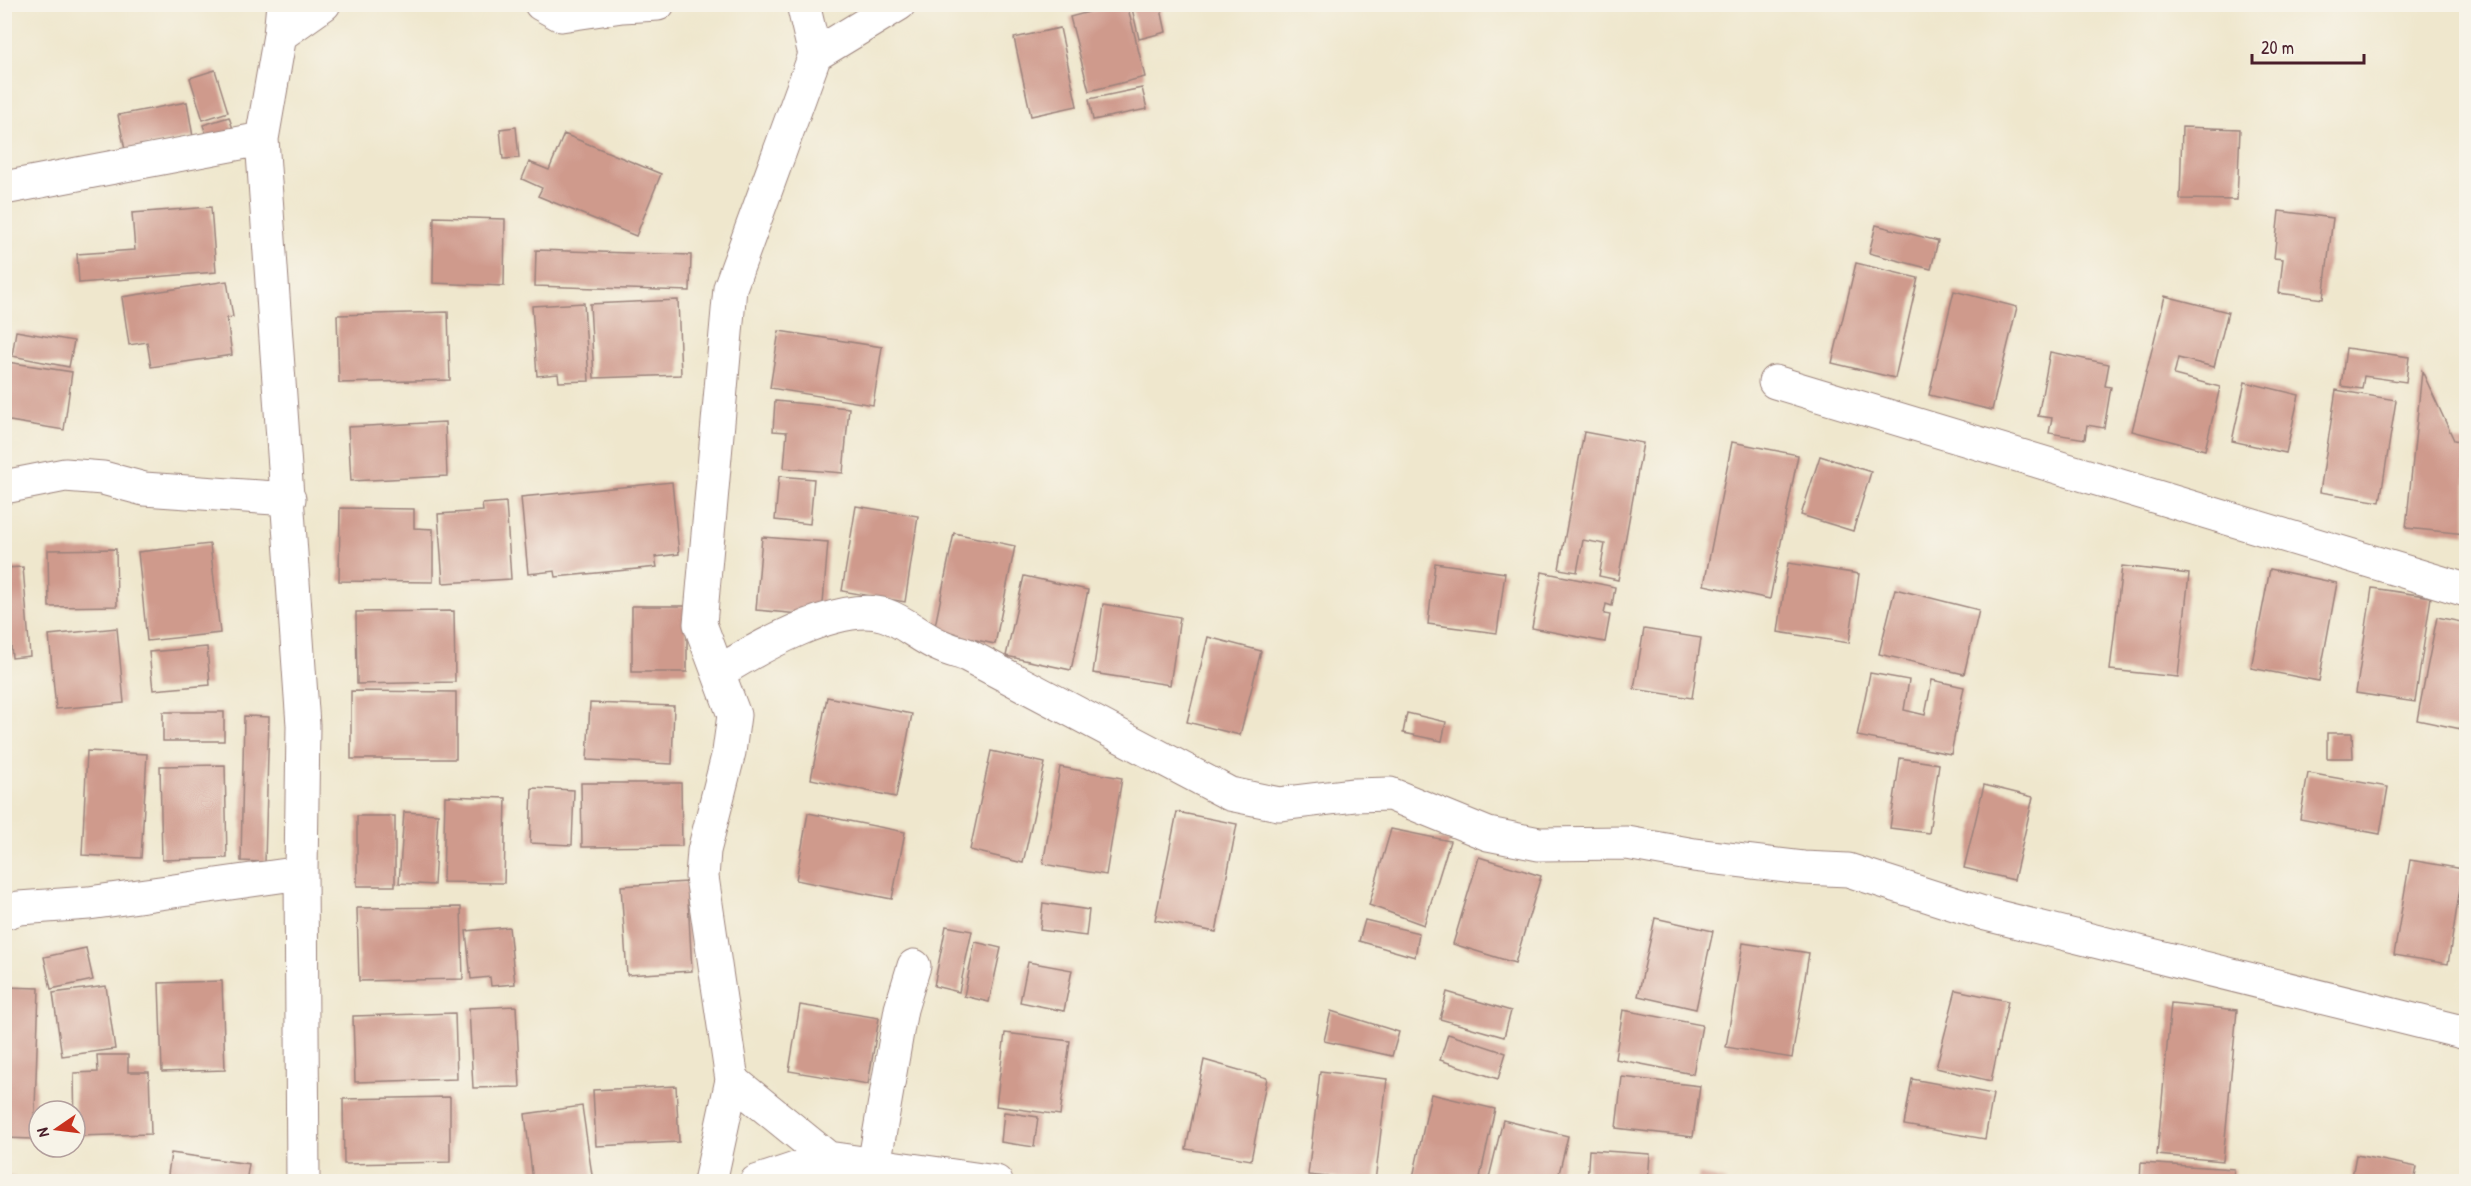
<svg xmlns="http://www.w3.org/2000/svg" width="2471" height="1186" font-family="'Patrick Hand',sans-serif">
<rect width="100%" height="100%" fill="#f7f3e8"/>
<filter id="ink" filterUnits="userSpaceOnUse"><feTurbulence type="fractalNoise" baseFrequency=".0167" numOctaves="2"/><feDisplacementMap in="SourceGraphic" scale="12" xChannelSelector="R" yChannelSelector="G"/><feConvolveMatrix kernelMatrix="1 2 1 2 8 2 1 2 1" color-interpolation-filters="sRGB"/></filter>
<filter id="wash" filterUnits="userSpaceOnUse"><feTurbulence type="fractalNoise" baseFrequency=".008" numOctaves="4" result="noise"/><feDisplacementMap in="SourceGraphic" scale="24" xChannelSelector="R" yChannelSelector="G"/><feGaussianBlur stdDeviation="1.35" result="paint"/><feColorMatrix in="noise" values="0 0 0 0 0 0 0 0 0 0 0 0 0 0 0 0 0 1.4 0 .05"/><feComposite in="paint" operator="in"/></filter>
<g filter="url(#wash)">
<rect width="100%" height="100%" fill="#efe7cd"/>
<g id="blocks">
<!-- building -->
<path fill="#cf9a8c" d="M1119,4H1127L1145,77L1089,91L1070,17Z
M1131,4H1160L1166,32L1139,39Z
M1060,28L1077,106L1031,116L1014,38Z
M215,70L228,112L203,120L190,78Z
M1142,88L1147,109L1093,120L1089,99Z
M187,102L193,137L125,150L118,115Z
M229,117L235,135L209,144L203,125Z
M516,127L519,158L503,159L500,129Z
M2182,127L2240,129L2237,200L2180,199Z
M564,134L661,174L636,236L538,196L542,188L522,179L529,162L549,170Z
M211,207L216,272L79,283L77,254L135,250L132,213Z
M2279,211L2333,218L2323,299L2279,293L2283,259L2274,258Z
M434,217L505,219L504,286L433,283Z
M1876,225L1938,241L1931,269L1869,253Z
M536,250L691,255L690,291L535,286Z
M1856,263L1918,278L1895,378L1832,363Z
M227,281L233,317L227,318L232,355L151,367L147,342L129,345L122,297Z
M1954,291L2017,307L1992,410L1929,395Z
M2165,296L2228,312L2214,367L2178,358L2174,375L2220,387L2205,450L2132,431Z
M678,300L681,375L594,378L590,304Z
M584,303L589,381L559,382L558,374L537,376L532,306Z
M448,312L450,380L339,383L337,315Z
M16,331L74,341L69,367L12,356Z
M779,331L882,347L873,405L770,388Z
M2346,348L2409,357L2406,382L2364,376L2362,389L2341,386Z
M2050,352L2109,364L2105,386L2111,387L2104,428L2087,425L2085,439L2049,433L2052,418L2038,416Z
M7,362L72,372L64,430L4,420Z
M2422,371L2454,440L2466,442V534L2406,528Z
M2245,382L2299,395L2286,453L2232,441Z
M2336,390L2396,400L2380,502L2320,492Z
M775,401L849,408L843,473L784,468L787,432L773,431Z
M445,422L447,476L351,481L348,427Z
M1584,432L1643,443L1618,580L1599,576L1605,544L1583,540L1577,572L1559,569Z
M1732,442L1798,455L1770,599L1704,585Z
M1820,456L1871,472L1853,531L1801,515Z
M779,476L814,479L810,524L775,520Z
M672,482L679,554L655,557L657,567L556,577L555,571L528,574L521,497Z
M506,502L511,579L443,583L438,514L483,511L482,504Z
M856,506L918,516L905,602L842,591Z
M340,508L414,509V528L433,529V582L339,581Z
M954,533L1015,546L995,644L934,631Z
M762,537L828,542L822,616L756,610Z
M210,544L220,633L147,641L138,552Z
M116,549L117,606L49,607L48,550Z
M1435,563L1505,573L1497,633L1428,624Z
M1788,563L1859,574L1849,643L1778,632Z
M2122,566L2189,574L2178,677L2110,670Z
M23,567L30,656L12,658L5,568Z
M2270,569L2337,583L2319,681L2251,668Z
M1542,572L1615,587L1612,606L1606,604L1604,614L1610,615L1605,642L1532,628Z
M1024,576L1088,590L1071,670L1006,656Z
M2372,588L2431,597L2415,702L2356,693Z
M1895,589L1979,610L1964,674L1879,654Z
M1103,604L1180,617L1170,685L1093,673Z
M632,606H687V672H632Z
M454,611L455,682L357,684L356,612Z
M2437,617L2466,623V730L2417,720Z
M117,628L124,703L56,709L49,635Z
M1644,629L1701,638L1692,698L1634,689Z
M1208,637L1261,651L1240,735L1187,722Z
M207,647L210,685L153,690L149,652Z
M1870,673L1909,680L1904,710L1925,715L1932,680L1964,687L1951,754L1857,736Z
M351,691L456,692V759H351Z
M827,697L912,714L896,797L811,779Z
M590,703L674,706L672,764L587,760Z
M163,712H224V741H163Z
M1407,713L1446,722L1442,741L1403,733Z
M244,716L269,717L265,862L241,861Z
M2327,733H2352L2353,758H2327Z
M87,751L147,754L141,858L82,855Z
M991,751L1045,763L1023,863L970,850Z
M1900,758L1939,764L1929,833L1890,828Z
M225,765L227,858L162,860L160,766Z
M1060,767L1122,778L1106,875L1043,864Z
M2308,773L2388,787L2380,834L2300,819Z
M581,783H681L682,846L582,847Z
M1984,785L2033,797L2014,880L1964,868Z
M532,788L574,790L572,845L530,843Z
M445,796L506,798L504,883L443,882Z
M404,812L438,814L434,885L399,883Z
M1177,812L1237,824L1216,932L1155,920Z
M808,813L905,832L892,899L796,880Z
M357,816H395V886H357Z
M1391,829L1450,841L1424,925L1369,905Z
M1479,857L1541,876L1515,963L1453,944Z
M2410,860L2463,869L2448,964L2394,955Z
M687,882L692,971L627,975L621,886Z
M1043,903L1089,910L1086,936L1040,930Z
M461,907L463,979L359,981L357,908Z
M1655,918L1713,931L1696,1009L1638,996Z
M1365,920L1419,933L1415,957L1359,941Z
M946,926L972,931L959,992L934,986Z
M509,927L515,984L491,986L490,977L471,979L466,931Z
M975,942L1001,948L989,1002L964,996Z
M1743,943L1809,953L1792,1058L1726,1047Z
M86,948L93,980L51,989L44,957Z
M1028,962L1072,970L1064,1011L1020,1002Z
M222,981L225,1070L162,1072L159,983Z
M106,986L115,1049L62,1056L53,993Z
M4,987L39,988L34,1139L4,1138Z
M1956,990L2008,1001L1991,1081L1936,1068Z
M1447,992L1511,1011L1504,1037L1440,1019Z
M2171,1003L2237,1010L2223,1161L2157,1155Z
M800,1005L879,1018L868,1084L789,1071Z
M516,1006L520,1087L473,1088L469,1008Z
M1623,1010L1702,1025L1693,1074L1615,1059Z
M1331,1011L1399,1032L1392,1056L1324,1041Z
M455,1013L457,1079L355,1082L353,1016Z
M1005,1033L1070,1041L1060,1115L996,1106Z
M1448,1034L1506,1053L1498,1079L1440,1060Z
M97,1055H128V1072H149L151,1134L75,1136L74,1073L98,1072Z
M1204,1060L1267,1078L1251,1160L1186,1149Z
M1320,1071L1387,1079L1375,1182L1308,1175Z
M1622,1077L1700,1086L1693,1137L1616,1128Z
M1912,1079L1993,1094L1985,1139L1904,1125Z
M676,1086L679,1142L596,1146L593,1090Z
M1431,1094L1495,1109L1479,1182H1412Z
M450,1097V1162L344,1164L343,1099Z
M582,1106L593,1182H533L525,1114Z
M1004,1112L1038,1117L1034,1147L1001,1142Z
M1503,1120L1568,1136L1557,1182H1488Z
M1589,1150L1650,1154L1648,1182H1587Z
M171,1153L249,1164L246,1182H167Z
M2356,1155L2417,1167L2414,1182H2351Z
M2141,1163L2234,1169L2233,1182H2140Z
M4,1174L24,1181V1182H4Z
M1699,1174L1726,1181V1182H1697Z"/>
</g>
</g>
<g filter="url(#ink)">
<use href="#blocks" fill-opacity="0" stroke="#9c837c" stroke-width="1.5"/>
<g fill="none" stroke-linecap="round" stroke-linejoin="round">
<defs>
<path id="minor" d="M283,4L280,35L262,139L303,725L301,873L303,1182
M541,4L561,15L622,6L658,4
M280,35L324,4
M815,55L899,4
M4,188L262,139
M1775,382L2466,590
M4,487L65,475L103,478L144,489L289,499
M719,672C756,649 840,600 885,615C904,621 921,638 941,646C949,650 959,652 967,655L1230,794L1279,804L1354,795L1390,794L1488,834L1539,844L1627,843L1694,855L1803,868L1848,870L1986,914L2466,1033
M4,913L19,908L89,903L301,873
M732,1080L828,1158
M874,1165L901,1009L914,966
M710,1182L732,1080L702,877L704,851L729,752L734,715L700,624L730,288L815,55L803,4
M756,1182L828,1158L996,1182"/>
</defs>
<!-- minor casing -->
<use href="#minor" stroke="#9c837c" stroke-width="35"/>
<!-- minor -->
<use href="#minor" stroke="#fff" stroke-width="33"/>
</g>
</g>
<!-- margin -->
<rect width="2471" height="1186" fill="none" stroke="#f7f3e8" stroke-width="24"/>
<!-- north arrow -->
<g transform="translate(57 1129) rotate(256)"><circle r="28" fill="#f7f3e8" stroke="#b29e9c" stroke-width="1.5"/>
<path d="M0-4.5L10 22L0 15L-10 22Z" fill="#c8321e"/>
<text y="-9" font-size="16" font-weight="bold" text-anchor="middle" fill="#4a1f2b">N</text>
</g>
<!-- scale -->
<path d="M2252 54v9h112v-9" fill="none" stroke="#4a1f2b" stroke-width="3"/>
<text x="2261" y="54" font-size="18" fill="#4a1f2b" stroke="#f7f3e8" stroke-width="4.5" paint-order="stroke">20 m</text>
</svg>
